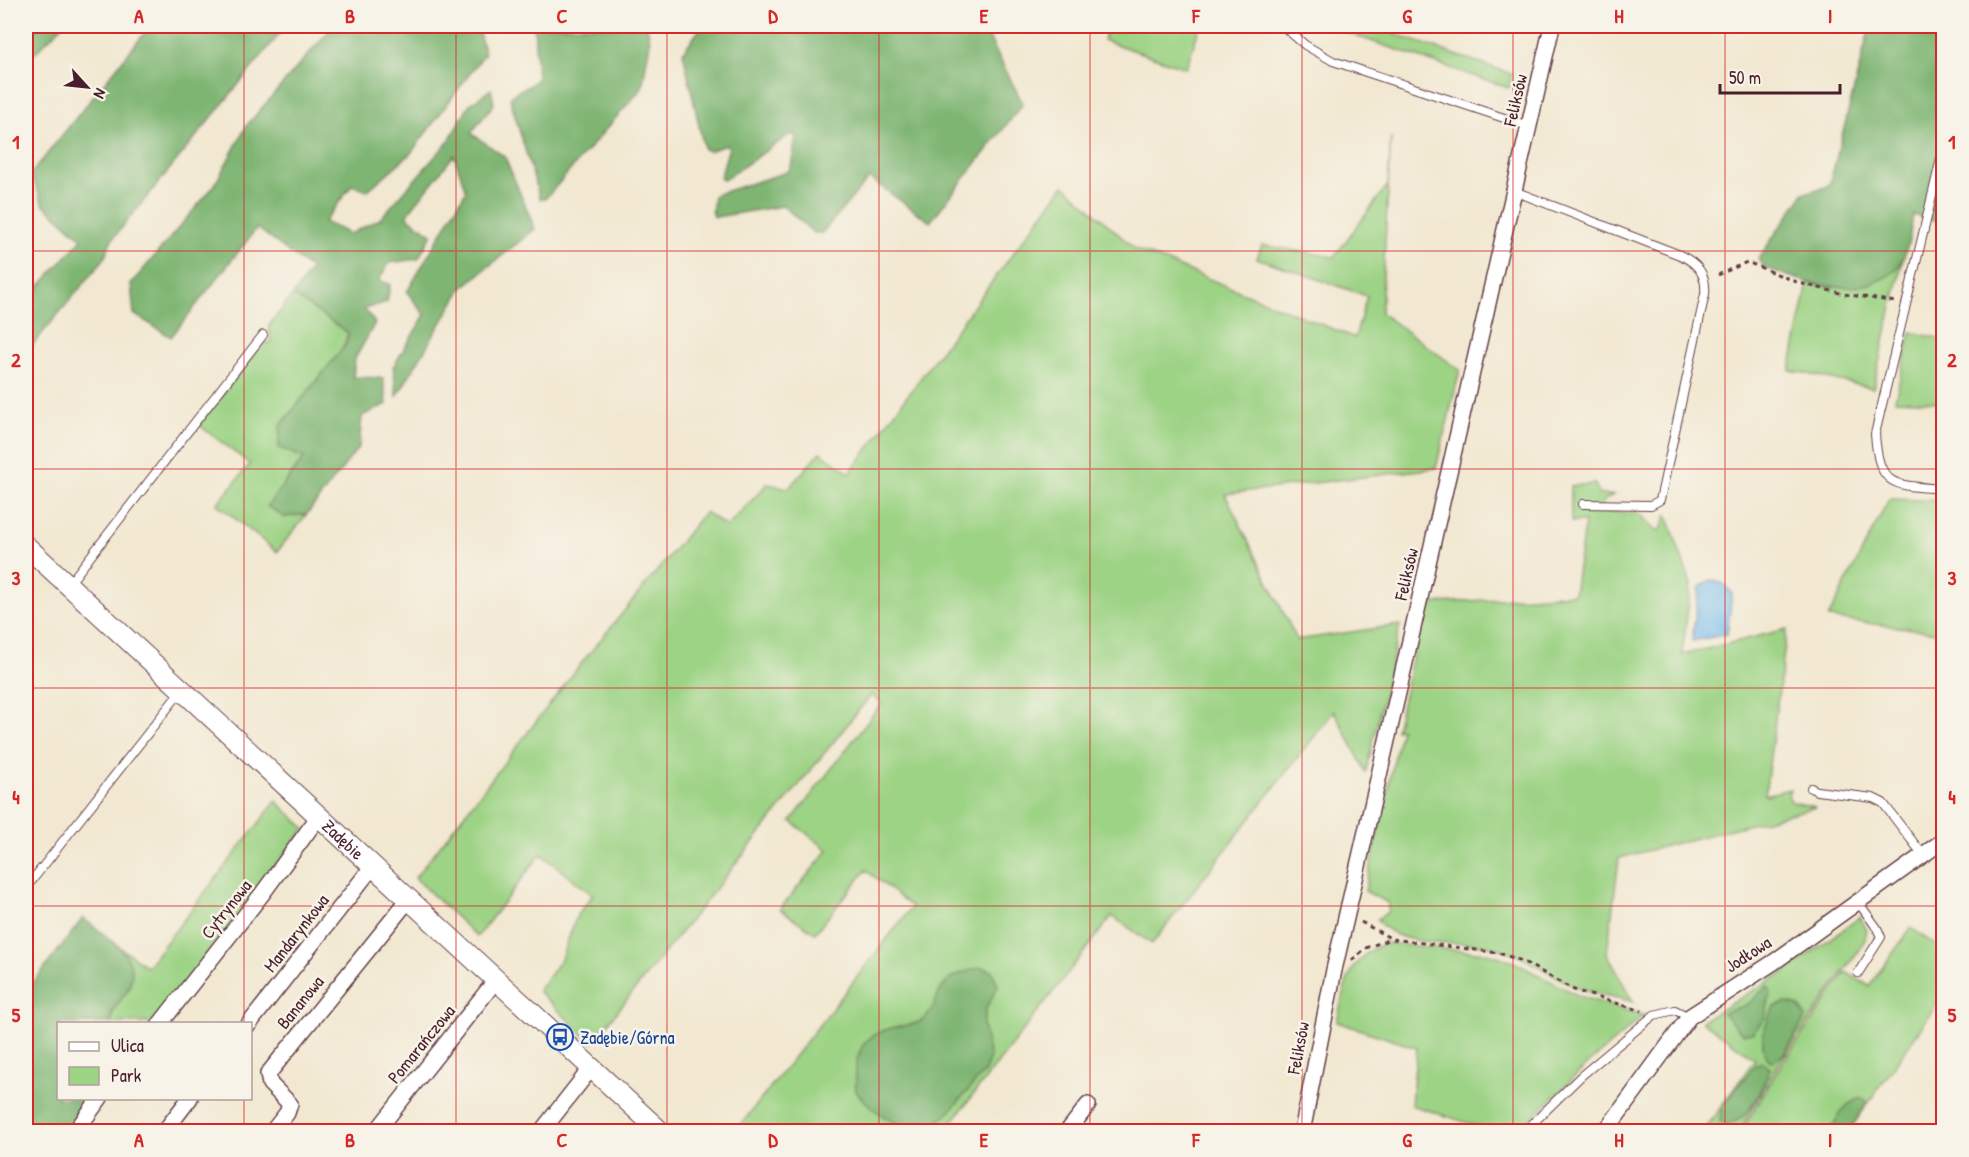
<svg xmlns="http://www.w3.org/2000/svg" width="1969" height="1157" font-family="'Patrick Hand',sans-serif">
<rect width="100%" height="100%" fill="#f7f3e8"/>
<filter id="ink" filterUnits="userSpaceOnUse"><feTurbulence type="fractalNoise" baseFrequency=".0167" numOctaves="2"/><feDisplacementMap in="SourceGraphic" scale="12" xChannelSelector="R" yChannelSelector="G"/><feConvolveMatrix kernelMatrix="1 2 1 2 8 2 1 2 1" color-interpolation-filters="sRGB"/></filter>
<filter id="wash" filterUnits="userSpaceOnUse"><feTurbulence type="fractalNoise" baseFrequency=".008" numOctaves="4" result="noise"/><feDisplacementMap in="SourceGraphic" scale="24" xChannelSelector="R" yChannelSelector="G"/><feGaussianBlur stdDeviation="1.35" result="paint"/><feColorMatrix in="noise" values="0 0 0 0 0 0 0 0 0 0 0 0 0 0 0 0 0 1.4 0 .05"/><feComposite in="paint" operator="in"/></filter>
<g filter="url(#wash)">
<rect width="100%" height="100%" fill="#f2e8d1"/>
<!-- green -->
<path fill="#9dd385" stroke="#747958" stroke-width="1.5" d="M1108,26H1200L1186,68L1103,40Z
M1327,26H1371L1512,74L1509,88Z
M1391,137L1381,313L1460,370L1436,468L1225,494L1297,640L1400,625L1366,772L1334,711L1152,944L1112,916L945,1131H899L891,1125L885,1132L736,1131L912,907L866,870L815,933L780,909L828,850L791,821L882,703L871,695L592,1043L538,991L561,959L577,915L593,895L541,854L477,937L415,878L580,665L705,512L727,527L767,484L789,488L820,452L850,473L1064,185L1135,249L1355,338L1367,296L1257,258L1262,245L1334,257L1388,185Z
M1904,255L1873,388L1790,370L1808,283L1831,287L1896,270Z
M293,295L348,333L284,517L307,514L277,552L217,504L250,464L199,425L262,343L271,342L269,325Z
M1911,332L1943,339V402L1895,400Z
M1595,484L1599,495H1613L1602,502L1604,511L1640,514L1656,531L1661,529L1667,515L1691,584L1682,655L1787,629L1765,795L1790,789L1788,796L1792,802L1816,807L1619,858L1607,953L1633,1002C1617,996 1600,996 1584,990C1551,978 1525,953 1489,946C1455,939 1399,951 1377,919L1388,912V903L1365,891L1401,729L1396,730L1425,604L1574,594L1585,522H1571V486Z
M1889,499L1943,501V633L1828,618Z
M276,801L305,828L154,1023H111L114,1009L130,987L125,954L113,942L147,967Z
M1860,917L1867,930L1864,943L1775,1069L1744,1122L1745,1125L1777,1071L1846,972L1869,986L1911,928L1943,950V996L1849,1131H1704L1755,1059L1702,1021L1784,972Z
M1386,943L1487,953L1510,960L1579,996L1644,1015L1587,1065L1518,1131H1494L1411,1105L1417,1048L1337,1022C1345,987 1347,957 1386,943Z"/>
<!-- forest -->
<path fill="#7eb572" stroke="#646a4e" stroke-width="1.5" d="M35,26H62L34,54L26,50V37Z
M150,26H286L111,241L104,259L26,353V301L82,239L43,204L31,174Z
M333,26H477L485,53L411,153L367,191L352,185L324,222L350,234L380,219L448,142L469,105L491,89L494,104L471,133L505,157L535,229L462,288L397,396L393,367L425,315L407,292L466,191L454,155L406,216L432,234L418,259L389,263L379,280L390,285L387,302L364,309L375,323L355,359L353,377L383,378L387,404L362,416L359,447L307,514L284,517L267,506L304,458L279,448L280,426L347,343L348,333L293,295L311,269L257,228L171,337L134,314L131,284L214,186L247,125Z
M534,26H647L650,42L642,88L545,199H540L510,99C515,88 531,89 537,78Z
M702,26H983L1023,104L930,222L869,178L822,233H814L783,206L716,217L712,215L714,195L787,172L791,167L796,136L791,134L723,180L720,178L729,147L726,145L709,151L704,149L683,52Z
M1870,26H1943V223L1913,215C1910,232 1908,259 1894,271C1864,297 1819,287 1785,275C1774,271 1763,269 1758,259L1804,193L1826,187L1830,183Z
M83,918C110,940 151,961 122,998C116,1006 109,1013 111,1023L58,1024V1098L95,1099L70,1131H26V992Z
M981,967L992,971L998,986L986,1009L983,1025L990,1057L985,1071L945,1117L921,1131C891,1124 878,1115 856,1092C854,1054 858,1034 900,1026C909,1025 919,1024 926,1017C935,1008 936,995 944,985C953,974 968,971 981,967Z
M1767,986L1771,991L1765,1018L1753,1033L1743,1034L1723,1013L1748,1004Z
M1785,1003C1796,1004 1801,1006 1806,1017L1784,1054L1774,1061L1769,1060C1757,1045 1765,1023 1774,1007Z
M1762,1062L1770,1068C1763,1087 1745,1131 1720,1122L1722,1106L1755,1065Z
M1862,1098L1868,1102L1849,1131H1831C1837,1116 1845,1102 1862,1098Z"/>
<!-- water -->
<path fill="#75bced" stroke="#606e8c" stroke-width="1.5" d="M1710,580L1724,584L1732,593L1727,634L1692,641L1699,588Z"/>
</g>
<g filter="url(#ink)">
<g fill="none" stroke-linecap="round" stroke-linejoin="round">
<defs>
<path id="service" d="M1283,26L1305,45L1333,61L1528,126
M1944,146L1875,434C1879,489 1894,485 1944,489
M1514,191L1680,255C1697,263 1707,274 1705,294L1660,500L1651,505L1583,504
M69,584L263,335
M1811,788L1817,791L1873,798L1883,803L1923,855
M26,888L181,691
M1858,973L1881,937L1877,928L1858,902
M1524,1132L1581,1076L1654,1015L1675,1010L1689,1017"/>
<path id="minor" d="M160,1024L262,894L319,816
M249,1024L373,866
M75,1132L100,1098
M164,1132L190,1098
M272,1132L287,1113L290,1104L270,1084L268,1074L409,899
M376,1132L496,980
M541,1132L592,1067
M1067,1132L1088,1105
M1302,1132L1334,970L1552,26
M1605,1132L1689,1017L1774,962L1944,840"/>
<g id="tertiary">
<path id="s1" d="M26,546L661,1132"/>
</g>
</defs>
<!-- service casing -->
<use href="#service" stroke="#633d44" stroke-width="10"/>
<!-- minor casing -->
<use href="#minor" stroke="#633d44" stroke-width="18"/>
<!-- tertiary casing -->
<use href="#tertiary" stroke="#633d44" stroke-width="22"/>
<!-- path -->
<path stroke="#633d44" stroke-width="3" stroke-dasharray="4.5 4.5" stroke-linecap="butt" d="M1718,275L1747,262L1799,283L1844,294L1896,302
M1361,922L1392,939L1499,953L1522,961L1574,990L1642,1011
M1352,960L1366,948L1390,939"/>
<!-- service -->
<use href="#service" stroke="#fff" stroke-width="8"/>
<!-- minor -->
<use href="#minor" stroke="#fff" stroke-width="15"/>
<!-- tertiary -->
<use href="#tertiary" stroke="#fff" stroke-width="20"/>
</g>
</g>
<!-- grid -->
<path fill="none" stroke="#d62828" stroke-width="1.5" stroke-opacity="0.55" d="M244,26V1024M456,26V1132M667,26V1132M879,26V1132M1090,26V1132M1302,26V1132M1513,26V1132M1725,26V1132M26,251H1944M26,469H1944M26,688H1944M26,906H1944M244,1098V1132"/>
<!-- icons -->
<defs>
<symbol id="bus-ring" viewBox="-11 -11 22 22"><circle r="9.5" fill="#f7f3e8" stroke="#1a4fb4" stroke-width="1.5"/><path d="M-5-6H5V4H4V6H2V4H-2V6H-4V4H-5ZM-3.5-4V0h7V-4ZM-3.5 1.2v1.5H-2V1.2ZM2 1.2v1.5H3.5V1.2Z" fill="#1a4fb4"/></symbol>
</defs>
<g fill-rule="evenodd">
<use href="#bus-ring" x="545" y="1022" width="30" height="30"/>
</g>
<g text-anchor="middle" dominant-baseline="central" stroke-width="5" stroke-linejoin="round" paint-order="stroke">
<!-- street labels -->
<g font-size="18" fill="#4a1f2b" stroke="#f7f3e8">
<text transform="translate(1515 100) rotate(-77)">Feliksów</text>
<text transform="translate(1406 574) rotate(-77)">Feliksów</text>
<text stroke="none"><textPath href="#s1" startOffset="432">Zadębie</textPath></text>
<text transform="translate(226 909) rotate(-52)">Cytrynowa</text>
<text transform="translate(296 933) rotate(-52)">Mandarynkowa</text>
<text transform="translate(1748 954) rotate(-33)">Jodłowa</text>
<text transform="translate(300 1002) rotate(-51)">Bananowa</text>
<text transform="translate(421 1044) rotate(-51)">Pomarańczowa</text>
<text transform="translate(1298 1048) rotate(-79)">Feliksów</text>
</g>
<!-- transit labels -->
<g font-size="18" fill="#164399" stroke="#f7f3e8" text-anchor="start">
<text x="580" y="1037">Zadębie/Górna</text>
</g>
</g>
<!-- margin -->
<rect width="1969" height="1157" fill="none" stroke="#f7f3e8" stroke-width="66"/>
<!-- legend -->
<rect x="57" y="1022" width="195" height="78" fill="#f7f3e8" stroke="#b29e9c" stroke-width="1.5"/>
<rect x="69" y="1042" width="30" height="9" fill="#ffffff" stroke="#b29e9c" stroke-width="1.5"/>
<text x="111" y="1052" font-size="18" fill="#4a1f2b">Ulica</text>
<rect x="69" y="1067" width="30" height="18" fill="#9dd385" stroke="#b29e9c" stroke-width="1.5"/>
<text x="111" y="1082" font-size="18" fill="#4a1f2b">Park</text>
<!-- north arrow -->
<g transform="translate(87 87) rotate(117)" stroke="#f7f3e8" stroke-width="4.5" paint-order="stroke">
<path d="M0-4.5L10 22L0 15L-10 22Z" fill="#4a1f2b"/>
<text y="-9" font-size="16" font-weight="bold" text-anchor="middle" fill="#4a1f2b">N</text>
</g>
<!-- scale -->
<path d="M1720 84v9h120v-9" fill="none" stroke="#4a1f2b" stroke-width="3"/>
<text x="1729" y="84" font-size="18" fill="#4a1f2b" stroke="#f7f3e8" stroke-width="4.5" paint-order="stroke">50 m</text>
<rect x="33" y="33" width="1903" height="1091" fill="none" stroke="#d62828" stroke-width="2"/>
<g font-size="20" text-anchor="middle" font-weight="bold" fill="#d62828">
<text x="139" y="23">A</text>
<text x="350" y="23">B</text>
<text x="562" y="23">C</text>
<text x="773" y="23">D</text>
<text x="984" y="23">E</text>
<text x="1196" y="23">F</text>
<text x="1407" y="23">G</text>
<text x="1619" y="23">H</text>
<text x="1830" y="23">I</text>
<text x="16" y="149">1</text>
<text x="1952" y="149">1</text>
<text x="16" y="367">2</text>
<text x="1952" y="367">2</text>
<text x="16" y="585">3</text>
<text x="1952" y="585">3</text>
<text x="16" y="804">4</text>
<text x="1952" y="804">4</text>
<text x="16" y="1022">5</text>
<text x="1952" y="1022">5</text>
<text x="139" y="1147">A</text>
<text x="350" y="1147">B</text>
<text x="562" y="1147">C</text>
<text x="773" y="1147">D</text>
<text x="984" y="1147">E</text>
<text x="1196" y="1147">F</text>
<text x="1407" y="1147">G</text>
<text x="1619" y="1147">H</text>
<text x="1830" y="1147">I</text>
</g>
</svg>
